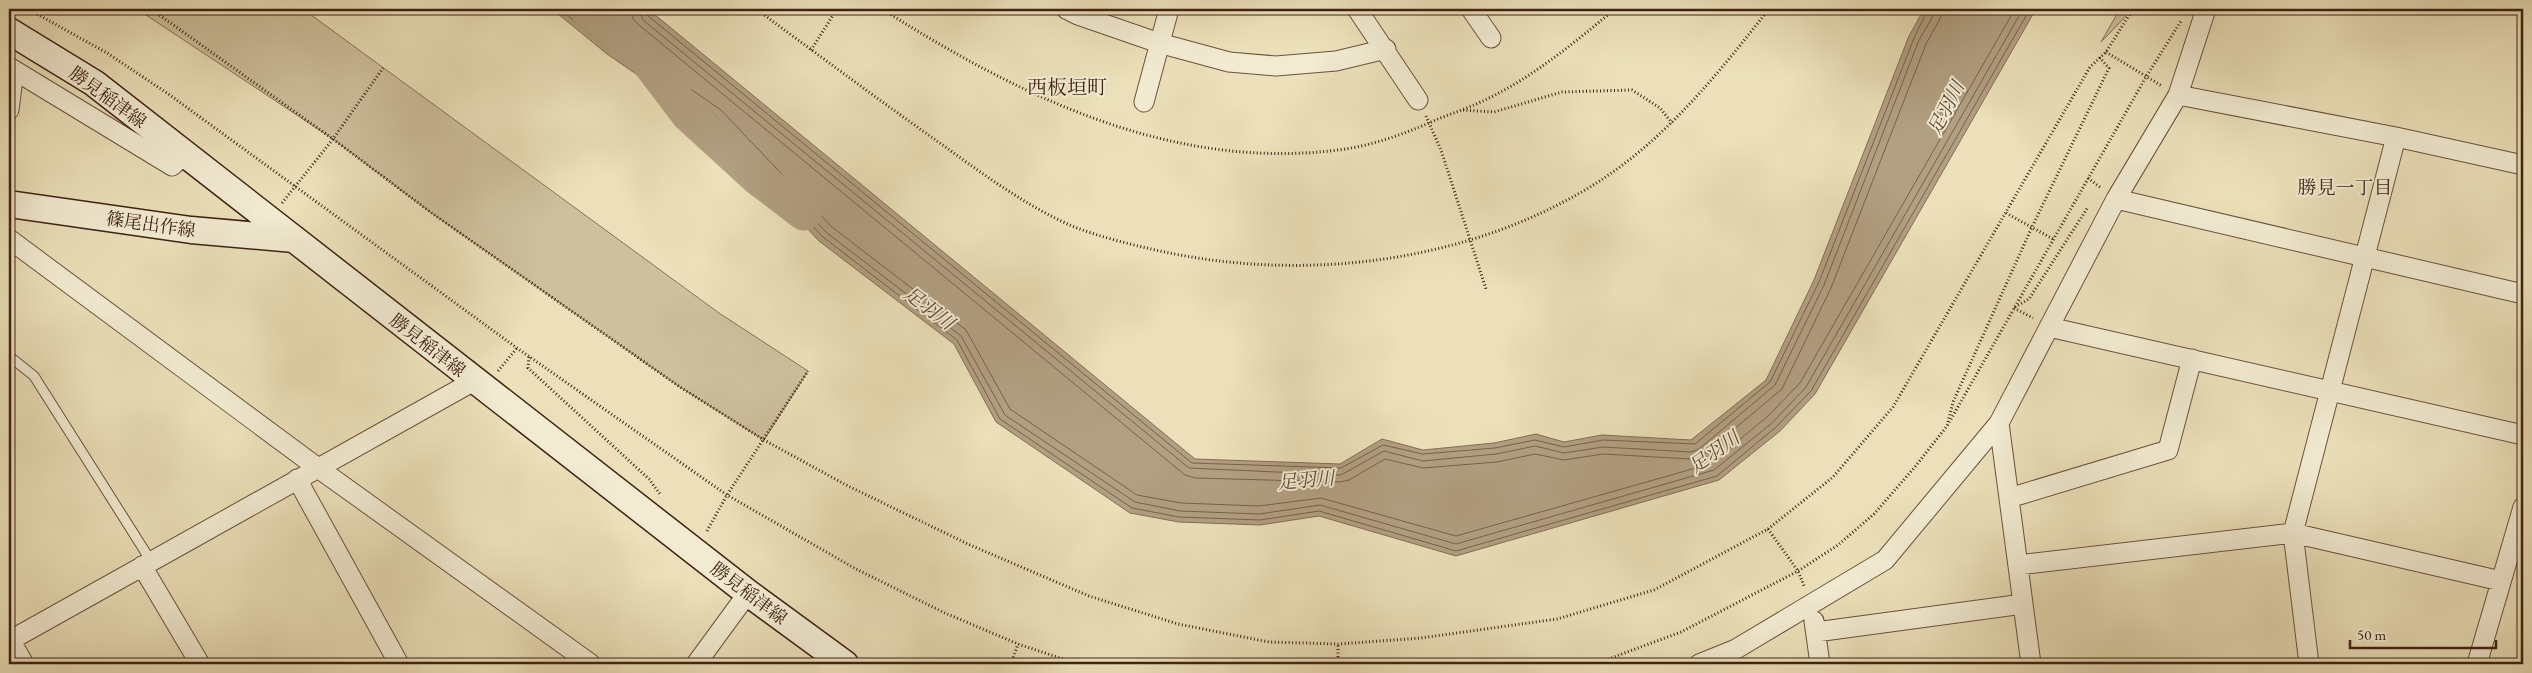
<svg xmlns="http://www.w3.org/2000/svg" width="2532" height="673" font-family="'EB Garamond','Noto Serif JP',serif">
<rect width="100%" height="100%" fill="#ebe0b9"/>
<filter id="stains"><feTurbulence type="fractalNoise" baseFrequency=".004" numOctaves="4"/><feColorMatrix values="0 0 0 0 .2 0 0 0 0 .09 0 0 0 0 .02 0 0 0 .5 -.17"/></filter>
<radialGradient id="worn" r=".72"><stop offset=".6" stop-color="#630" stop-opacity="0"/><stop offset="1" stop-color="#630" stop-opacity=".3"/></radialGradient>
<!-- green -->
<path fill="#cec09d" stroke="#867158" d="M137,9H303L719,313L808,371L764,440L680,387L433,214L333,139Z
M2120,9H2133L2101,42Z"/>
<!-- water -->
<path fill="#b19f81" stroke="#836d55" d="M552,9H648L1195,459L1340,464L1382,439L1423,450L1494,443L1536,434L1564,442L1602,435L1691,440L1766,380L1814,280L1909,36L1924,9H2036L1815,394L1780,431L1719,480L1456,556L1319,516L1260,525L1179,522L1130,513L996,422L954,344L819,241L710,125L607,54Z"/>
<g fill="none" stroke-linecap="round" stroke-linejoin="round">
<!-- shore -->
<path stroke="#78604a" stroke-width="1" d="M560,9L610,50L713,121L823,237L957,340L1000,419L1132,508L1179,517L1260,520L1319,511L1456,551L1717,476L1776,427L1811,391L2030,9
M570,9L614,45L716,116L827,233L961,336L1005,415L1135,502L1180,511L1259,514L1320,505L1456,544L1714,470L1772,423L1806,387L2023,9
M582,9L618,39L721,110L832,227L966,330L1010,409L1137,495L1181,503L1259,506L1321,498L1456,536L1710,464L1767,417L1800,383L2015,9
M631,9L633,19L639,25L1185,475L1195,478L1340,482L1349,480L1385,459L1423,468L1497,462L1535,454L1564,460L1603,454L1691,459L1703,455L1782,389L1831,288L1926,44L1940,19L1942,9
M639,9L643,20L1189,468L1341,475L1384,451L1423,461L1496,454L1535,446L1564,453L1603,447L1691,452L1699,449L1775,385L1824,285L1919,40L1933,16L1934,9
M645,9L647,15L1192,463L1341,468L1383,445L1423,454L1495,448L1535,440L1564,447L1603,440L1695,444L1770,382L1819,282L1914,38L1928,9"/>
<!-- river -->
<path stroke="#b19f81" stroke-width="35" d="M587,9L644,56L688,114L758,178L804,213"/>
<defs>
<path id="lane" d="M9,356L34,376L151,561"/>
<path id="street" d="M1066,9L1078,15L1159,43L1229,62L1276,66L1336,61L1386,49
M1357,9L1418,100
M1471,9L1491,38
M9,67L172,166L185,154
M2178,95L2206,9
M1144,102L1169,9
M9,110L14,70
M2116,199L2523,294
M9,239L318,468L591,664
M2049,327L2523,435
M1999,423L2031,664
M297,479L399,664
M2009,498L2168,450L2192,359
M2018,565L2293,533L2501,581
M142,566L200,664
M1814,621L1820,664
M1816,632L2023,604
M9,638L24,664
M9,641L474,381
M696,664L748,593
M1699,664L1736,649L1885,560L1999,423L2116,199L2178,95L2396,137L2523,165
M2309,664L2293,533L2396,137
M2477,664L2523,507"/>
<path id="secondary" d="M9,31L94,83L748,593L845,664
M9,204L191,230L294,239"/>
</defs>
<!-- lane casing -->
<use href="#lane" stroke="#6a523d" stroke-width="11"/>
<!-- street casing -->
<use href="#street" stroke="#6a523d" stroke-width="21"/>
<!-- secondary casing -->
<use href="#secondary" stroke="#3f2214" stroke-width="29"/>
<!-- path -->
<path stroke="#3f2214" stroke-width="3" stroke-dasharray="1 2.5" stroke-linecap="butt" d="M28,9L107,53L167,93L517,348L727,495L856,569L945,613L1018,644L1078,664
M151,9L333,139L433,214L680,387L764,440L848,486L970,545L1089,596L1178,624L1269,642L1338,644L1421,638L1557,619L1654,590L1768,529L1833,477L1893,407L2090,67L2106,52L2133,9
M756,9C816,53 876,98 937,141C979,171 1024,205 1072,226C1097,236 1125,243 1151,249C1297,283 1461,265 1590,187C1663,143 1717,75 1769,9
M882,9C1019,96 1171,171 1338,150C1372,146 1407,133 1438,119C1453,113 1468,108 1483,101C1532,78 1574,43 1615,9
M811,50L837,9
M2106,52L2162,86
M1463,110L1494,112L1562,92L1632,90L1660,108L1672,123
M1426,116L1441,150L1486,289
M2088,178L2101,188
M282,203L333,139L383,68
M2006,213L2053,239
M2015,307L2029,299L2088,207
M2014,308L2033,318
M529,357L528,368L649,479L660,494
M498,371L517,348
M1948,422L1953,402L2032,227L2109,68L2099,57
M1768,529L1798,571L1805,588
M707,531L727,495L808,371
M1011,664L1018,644
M1338,664V644
M1595,664L1681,632L1798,571L1838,545L1874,514L1914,468L1947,426L2146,77L2181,21"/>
<!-- lane -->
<use href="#lane" stroke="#f2ebd2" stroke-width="9"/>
<!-- street -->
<use href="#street" stroke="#f2ebd2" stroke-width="19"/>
<!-- secondary -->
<use href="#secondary" stroke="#f2ebd2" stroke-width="26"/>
</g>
<g text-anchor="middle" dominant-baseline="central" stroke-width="4" stroke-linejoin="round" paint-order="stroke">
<!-- street labels -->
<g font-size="18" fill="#3f2214" stroke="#f2ebd2">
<text transform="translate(108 97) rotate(36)">勝見稲津線</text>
<text transform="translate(151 224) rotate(8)">篠尾出作線</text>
<text transform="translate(428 345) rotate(38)">勝見稲津線</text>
<text transform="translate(749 593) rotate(37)">勝見稲津線</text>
</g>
<!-- water labels -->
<g font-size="19" font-style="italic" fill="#614835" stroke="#f2ebd2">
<text transform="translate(1946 108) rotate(-63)">足羽川</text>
<text transform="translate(929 308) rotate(37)">足羽川</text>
<text transform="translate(1714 452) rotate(-36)">足羽川</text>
<text transform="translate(1306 480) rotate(-5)">足羽川</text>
</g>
<!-- neighbourhood labels -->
<g font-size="19" fill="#3f2214" stroke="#f2ebd2">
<text x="2345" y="187">勝見一丁目</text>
</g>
<!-- quarter labels -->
<g font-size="20" fill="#3f2214" stroke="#f2ebd2">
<text x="1067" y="87">西板垣町</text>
</g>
</g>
<!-- margin -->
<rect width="2532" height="673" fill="none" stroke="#ebe0b9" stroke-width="30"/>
<rect x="10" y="10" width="2512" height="653" fill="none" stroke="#3f2214" stroke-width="2.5"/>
<rect x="15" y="15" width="2502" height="643" fill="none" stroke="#3f2214"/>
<!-- scale -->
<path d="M2350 640v8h146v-8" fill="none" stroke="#3f2214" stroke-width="2.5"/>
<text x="2357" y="640" font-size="15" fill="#3f2214" stroke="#f2ebd2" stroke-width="4" paint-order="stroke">50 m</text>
<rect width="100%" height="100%" filter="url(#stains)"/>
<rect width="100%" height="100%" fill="url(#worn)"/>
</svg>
